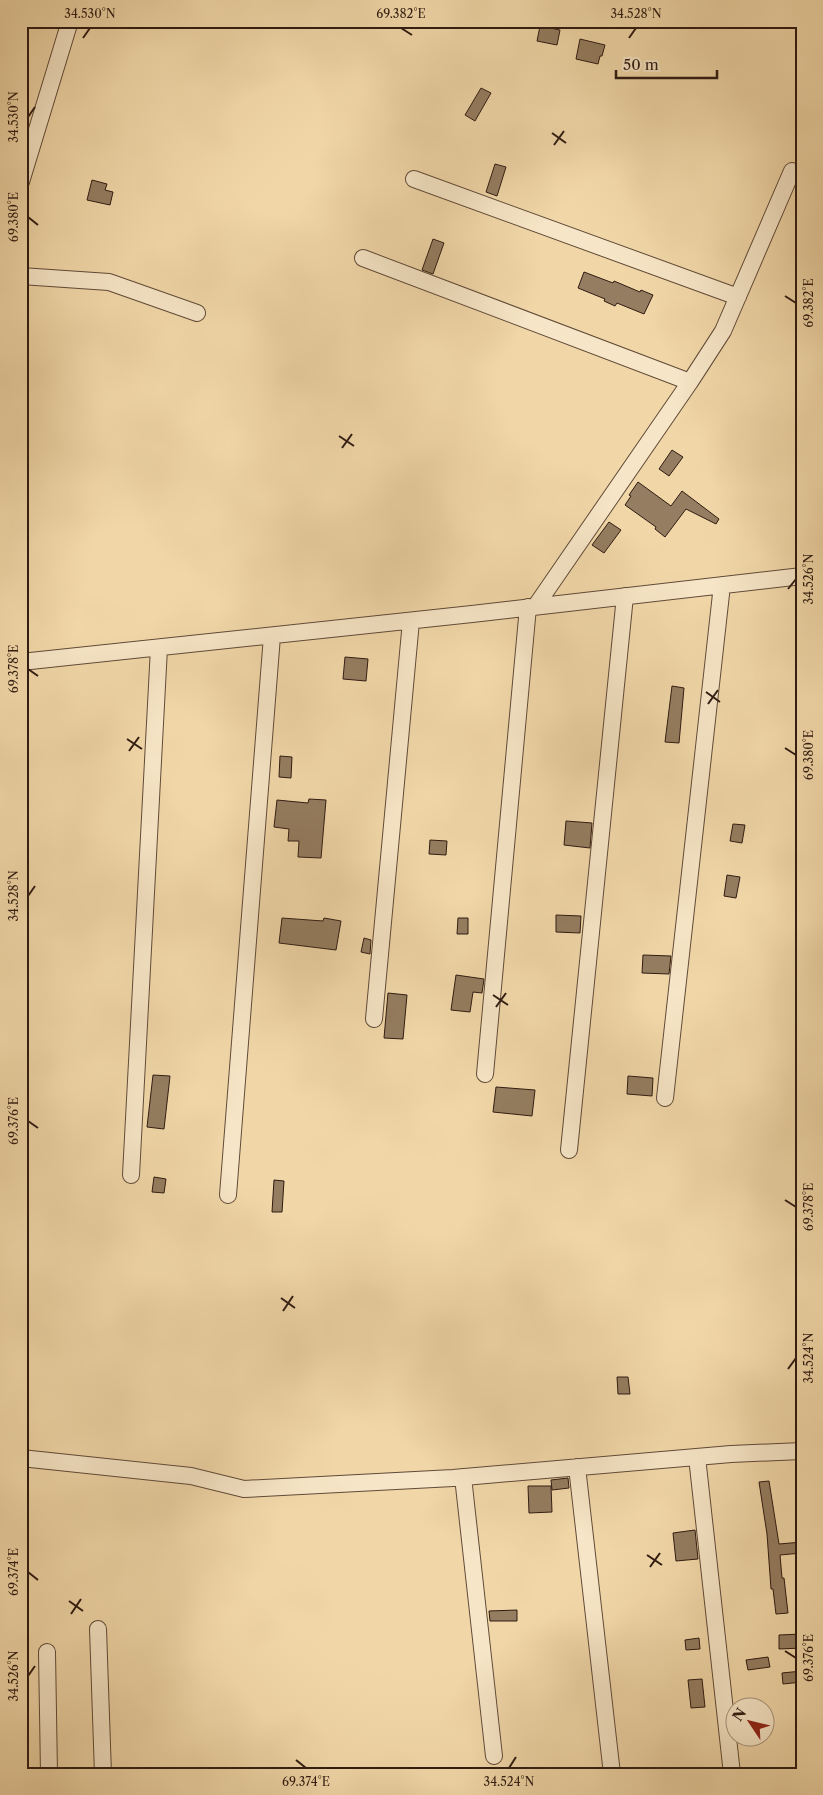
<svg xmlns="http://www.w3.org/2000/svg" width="823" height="1795" font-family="'Libre Caslon Text',serif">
<rect width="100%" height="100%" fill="#f1d7a8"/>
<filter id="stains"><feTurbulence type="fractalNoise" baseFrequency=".004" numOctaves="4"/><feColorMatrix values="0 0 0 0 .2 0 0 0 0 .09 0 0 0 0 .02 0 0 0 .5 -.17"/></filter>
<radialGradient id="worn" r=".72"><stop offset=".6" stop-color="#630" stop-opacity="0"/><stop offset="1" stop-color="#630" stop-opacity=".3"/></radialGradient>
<!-- building -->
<path fill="#947d60" stroke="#2f1b12" d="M540,26L560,30L557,45L537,41Z
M580,39L605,45L602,56H600L598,64L576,59Z
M481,88L491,93L475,121L465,115Z
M495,164L506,167L497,196L486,192Z
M92,180L107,184L105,190L113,192L110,205L87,200Z
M433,239L444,243L433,274L422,270Z
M584,272L613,283L614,281L640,292L641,290L653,295L644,314L617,303L615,306L604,301L605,299L578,288Z
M672,450L683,457L669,476L659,469Z
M638,482L671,506L682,491L719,519L716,524L686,509L665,537L655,529L656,527L625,505L631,496L629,495Z
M609,522L621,530L604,553L592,545Z
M345,657L368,659L366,681L343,679Z
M672,686L684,688L679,743L665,742Z
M280,756L292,757L291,778L279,777Z
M309,799L326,800L321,858L298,857L299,841H288L289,829L274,827L277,800L308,803Z
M566,821L592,823L590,848L564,845Z
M733,824L745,825L742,843L730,841Z
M430,840L447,841L446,855L429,854Z
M727,875L740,877L736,898L724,896Z
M556,915L581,916L580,933L556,932Z
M282,918L323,921L324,918L341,921L336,950L279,943Z
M458,918H468V934H457Z
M364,938L371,940L370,954L361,952Z
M643,955L671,956L669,974L642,973Z
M456,975L484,979L482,993L473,992L470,1012L451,1010Z
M388,993L407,995L403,1039L384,1038Z
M153,1075L170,1076L164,1129L147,1127Z
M628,1076L653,1078L652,1096L627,1094Z
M496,1087L535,1090L532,1116L493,1112Z
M154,1177L166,1179L164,1193L152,1192Z
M274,1180L284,1181L282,1212H272Z
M617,1377H628L630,1394H618Z
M568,1478L569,1488L552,1490L551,1480Z
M769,1481L779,1544L802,1542V1553L780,1555L782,1578H784L788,1613L776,1614L773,1589H771L767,1534L759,1482Z
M528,1486H551L552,1512L529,1513Z
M695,1530L698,1559L676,1561L673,1533Z
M517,1610V1621H490L489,1611Z
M802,1634V1648L779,1649V1635Z
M699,1638L700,1649L686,1650L685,1640Z
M768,1657L770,1667L748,1670L746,1660Z
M802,1671V1682L783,1684L782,1673Z
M702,1679L705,1707L691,1708L688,1680Z"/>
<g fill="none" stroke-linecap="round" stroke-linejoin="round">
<defs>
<path id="street" d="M414,179L738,297
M21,182L70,21
M363,258L690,382
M21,276L109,282L197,313
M535,607L690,382L723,331L792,171
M21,662L472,614L802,576
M374,1019L411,621
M485,1074L528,607
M665,1098L722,585
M569,1150L625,596
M131,1175L159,648
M228,1195L272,636
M697,1457L732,1774
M21,1458L191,1476L244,1489L453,1478L731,1454L802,1451
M577,1467L612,1774
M463,1477L494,1756
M98,1629L103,1774
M47,1652L49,1774"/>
</defs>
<!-- street casing -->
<use href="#street" stroke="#604a38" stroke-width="18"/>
<!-- street -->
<use href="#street" stroke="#f6e5c6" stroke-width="16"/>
</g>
<!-- ticks -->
<path fill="none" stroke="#2f1b12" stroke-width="2" d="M401,28L412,35M83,38L90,28M629,38L636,28M28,117L35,107M552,133L566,143M554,145L564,131M28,217L38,225M785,296L796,303M339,436L354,446M342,448L352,434M788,589L796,579M28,669L38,676M706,692L720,702M708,704L718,690M127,739L142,749M785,748L796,755M129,751L139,737M28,896L35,886M493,995L508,1005M496,1007L506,993M28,1121L38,1128M785,1200L796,1207M281,1298L295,1308M283,1311L293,1296M788,1369L796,1358M647,1555L662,1565M650,1567L660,1553M28,1572L38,1580M69,1601L83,1611M71,1614L81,1599M785,1651L796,1658M28,1676L35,1666M296,1760L306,1768M509,1768L516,1757"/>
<!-- margin -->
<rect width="823" height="1795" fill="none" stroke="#f1d7a8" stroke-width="55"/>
<!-- north arrow -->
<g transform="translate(750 1722) rotate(305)"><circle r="24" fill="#f6e5c6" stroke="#a6947e"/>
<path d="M0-4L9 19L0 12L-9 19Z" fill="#8f2418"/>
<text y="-8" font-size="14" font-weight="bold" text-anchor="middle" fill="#2f1b12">N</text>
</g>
<!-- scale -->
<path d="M616 70v8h101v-8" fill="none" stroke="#2f1b12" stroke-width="2.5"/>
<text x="623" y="70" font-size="15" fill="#2f1b12" stroke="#f6e5c6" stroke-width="4" paint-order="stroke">50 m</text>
<rect x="28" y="28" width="768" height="1740" fill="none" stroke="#2f1b12" stroke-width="2"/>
<g font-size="12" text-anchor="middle" fill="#2f1b12">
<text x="90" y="18">34.530°N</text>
<text x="401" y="18">69.382°E</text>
<text x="636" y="18">34.528°N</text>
<text transform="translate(14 117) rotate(-90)" y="4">34.530°N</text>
<text transform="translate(14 217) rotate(-90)" y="4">69.380°E</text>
<text transform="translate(809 303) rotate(-90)" y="4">69.382°E</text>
<text transform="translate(809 579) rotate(-90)" y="4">34.526°N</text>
<text transform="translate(14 669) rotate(-90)" y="4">69.378°E</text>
<text transform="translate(809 755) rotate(-90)" y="4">69.380°E</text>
<text transform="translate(14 896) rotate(-90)" y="4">34.528°N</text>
<text transform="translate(14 1121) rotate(-90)" y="4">69.376°E</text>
<text transform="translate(809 1207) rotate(-90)" y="4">69.378°E</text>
<text transform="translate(809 1358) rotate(-90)" y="4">34.524°N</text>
<text transform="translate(14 1572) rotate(-90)" y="4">69.374°E</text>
<text transform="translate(809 1658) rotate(-90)" y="4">69.376°E</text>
<text transform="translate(14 1676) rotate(-90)" y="4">34.526°N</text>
<text x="306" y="1786">69.374°E</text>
<text x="509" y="1786">34.524°N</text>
</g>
<rect width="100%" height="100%" filter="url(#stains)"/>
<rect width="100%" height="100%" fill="url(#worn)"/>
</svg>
